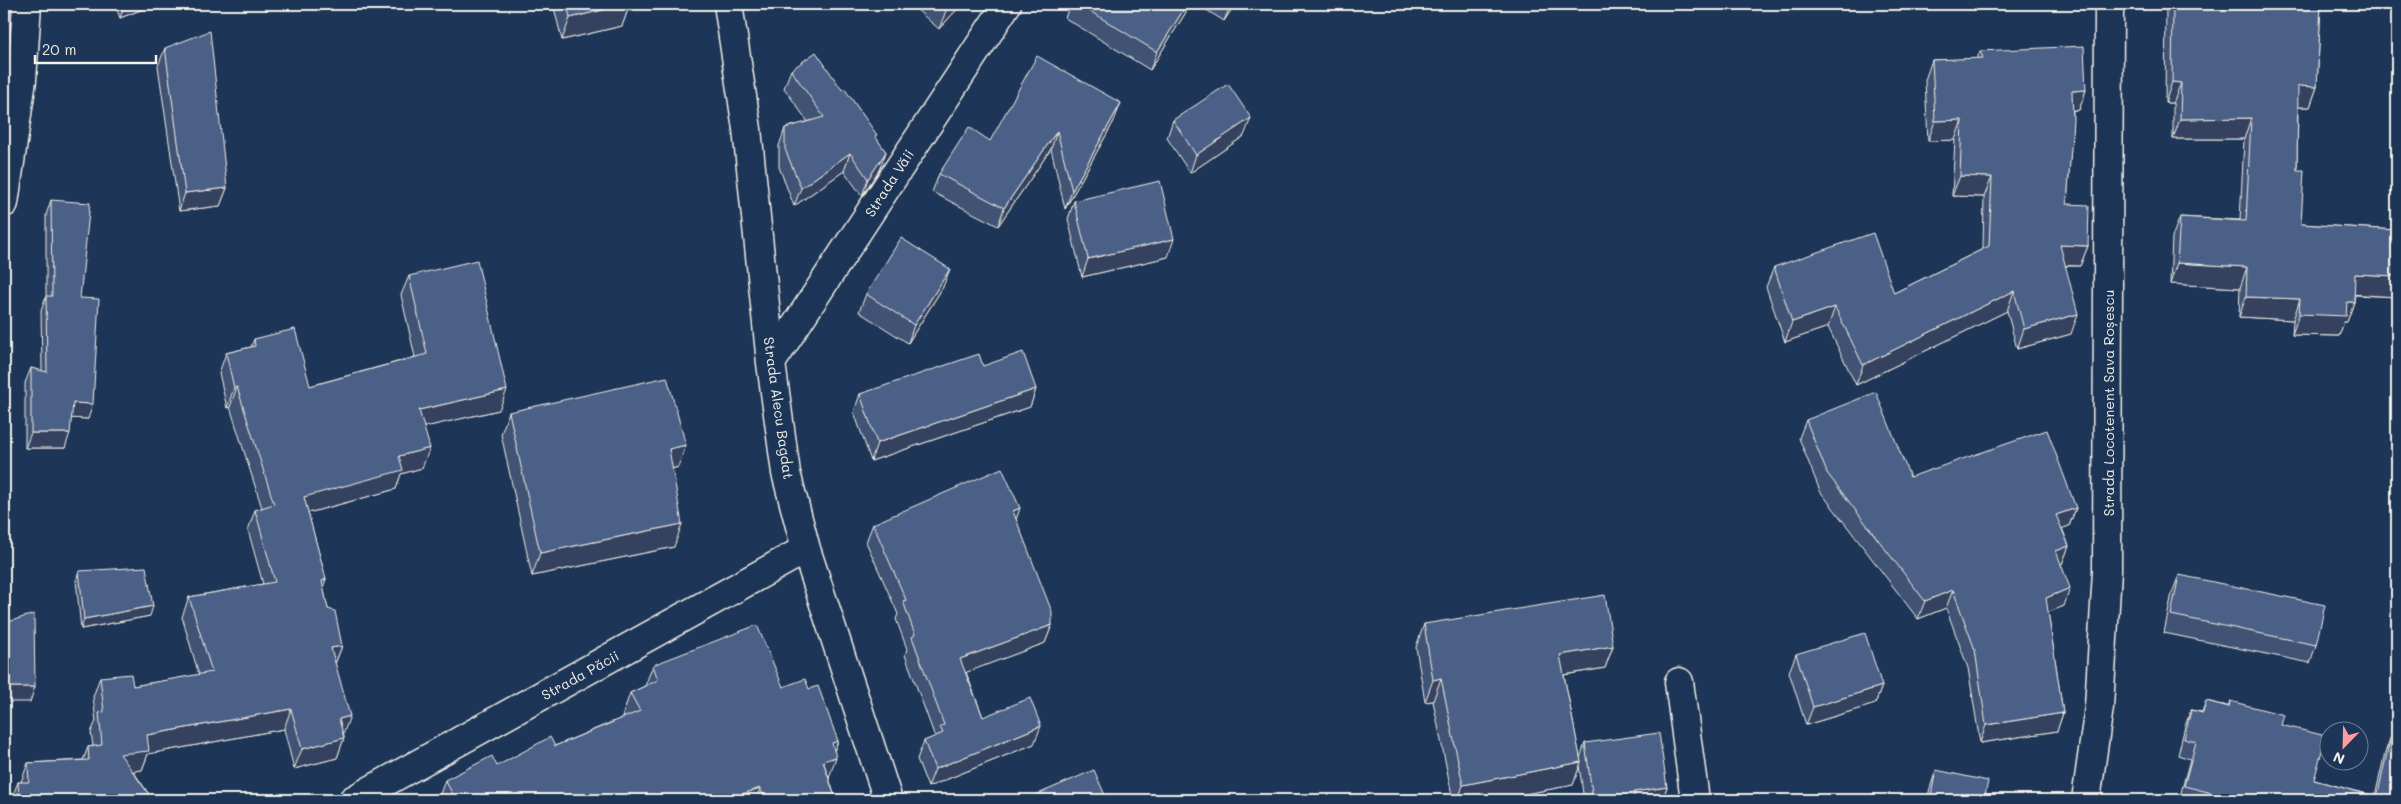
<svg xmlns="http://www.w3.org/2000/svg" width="2401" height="804" font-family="Mali,sans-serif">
<rect width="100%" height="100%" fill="#1d3557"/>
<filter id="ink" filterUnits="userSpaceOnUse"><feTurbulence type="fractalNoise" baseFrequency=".02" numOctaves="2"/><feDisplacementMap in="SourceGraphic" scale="10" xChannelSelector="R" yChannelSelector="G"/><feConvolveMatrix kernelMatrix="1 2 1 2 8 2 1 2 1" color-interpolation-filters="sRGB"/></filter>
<g filter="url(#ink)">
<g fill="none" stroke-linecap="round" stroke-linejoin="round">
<defs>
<path id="street" d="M728,4L747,129L771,363L786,473L806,549L888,800
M4,203L22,80L27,4
M771,363L1007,4
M1679,682L1695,800
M353,800L806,549"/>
<path id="secondary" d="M2086,800L2099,707L2107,571L2109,4"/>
</defs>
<!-- street casing -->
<use href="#street" stroke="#f4f1e8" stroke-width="31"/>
<!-- secondary casing -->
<use href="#secondary" stroke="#f4f1e8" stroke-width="31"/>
<!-- street -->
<use href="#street" stroke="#1d3557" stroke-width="28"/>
<!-- secondary -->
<use href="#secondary" stroke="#1d3557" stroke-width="28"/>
</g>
<!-- wall -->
<path fill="#415374" stroke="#f4f1e8" d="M115,4H156L120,18Z
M553,4H630L622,26L562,40Z
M918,4H962L939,29L916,9Z
M1070,4H1191L1150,70L1065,18Z
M1197,4H1235L1224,21Z
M2166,4H2321L2317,87L2310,107H2298L2297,170L2301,224L2397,230V297L2355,295L2354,302L2347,322H2344L2339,336L2292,335L2293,320L2239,317L2240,288L2170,284L2172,237L2180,217L2240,220L2244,139H2173V103H2165Z
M2397,20V60H2392L2395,26Z
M165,48L227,188L220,206L179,211L158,66Z
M1980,51L2086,90L2079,110H2073L2067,204L2088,246L2080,266H2065L2071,334L2017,349L2007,311L1856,385L1828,327L1785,342L1766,287L1774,267L1894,293L1983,249L1984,197L1952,196L1955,140L1928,141L1925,80L1932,60L1977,59Z
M791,70L876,138L886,152L879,170L862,196L844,171L794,206L779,167V146L785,128L808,122L784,88Z
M1173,120L1244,136L1190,173L1167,138Z
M1114,121L1065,209L1051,149L998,226L932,192L939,174L990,141Z
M51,200L80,298L88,419L71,418L65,448H25V383L31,368L42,371L41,311L46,297V215Z
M1074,201L1168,257L1082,277L1068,219Z
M409,276L499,410L424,427L422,468L401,474L396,489L308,513L326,579L323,586L328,609L342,646L335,664L344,738L337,758L294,769L284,729L148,754L142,770L133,771L153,800H11L18,782H21L28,763L83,760L88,747L93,746L91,732L96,721L93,697L100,677L133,686L199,675L182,617L189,597L263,584L248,530L255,510L262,508L230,407L227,408L219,373L226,353L251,347L254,339L310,386L415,357L401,295Z
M943,287L908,343L859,312L866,294Z
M983,366L1036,389L1030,407L871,461L854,412L860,394Z
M509,412L678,467L672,469L674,547L532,576L501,434Z
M1806,420L1910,477L2076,508L2069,526L2062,528L2069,546L2062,564L2061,565L2064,606L2048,612L2063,713L2057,731L1980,743L1968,668L1946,608L1918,619L1820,491L1799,438Z
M1016,520L1052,625L1045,643L966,672L983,717L1034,744L928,787L917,759L924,741L935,737L905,655L907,649L896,619L898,614L866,542L873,524Z
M79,571L150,616L81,629L76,580Z
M2179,575L2316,645L2310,663L2164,633L2172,593Z
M1424,624L1613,646L1605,668L1564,675L1580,758L1585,743L1667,787L1662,800H1584L1579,766L1573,785L1493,800H1453L1433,701L1425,702L1416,647Z
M2397,650V664L2394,663Z
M1796,654L1882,686L1875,704L1806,725L1789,672Z
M653,665L783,687L809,689L838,741L834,751L829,778L836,800H438L445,780L497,766L555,746L624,717L623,714L630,693L645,686Z
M2206,701L2228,706L2230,701L2281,725L2314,780L2375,796L2385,753L2391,736L2397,800H2179L2190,759L2178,755L2185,726L2191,710L2202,712Z
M1936,770L1984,800H1927L1930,788Z"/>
<!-- shaded-wall -->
<path fill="#35435e" stroke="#f4f1e8" d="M125,4H156L120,18Z
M627,4H630L622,26L562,40L570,18Z
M951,4H962L939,29L947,8Z
M1187,4H1191L1150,70L1157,52Z
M1231,4H1235L1224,21Z
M1932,4H1965L1930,7Z
M2395,50H2397V60H2392Z
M2172,82L2181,83L2173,103H2165Z
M2298,86L2317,87L2310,107H2290Z
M2086,90L2079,110L2065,111L2072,91Z
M1121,103L1114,121L1065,209L1072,191Z
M1251,118L1244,136L1190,173L1196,155Z
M2251,118L2244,139H2173L2180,119Z
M1962,120L1955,140L1928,141L1935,121Z
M1057,131L1051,149L998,226L1004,208Z
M886,152L879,170L862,196L868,179Z
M850,153L844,171L794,206L801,188Z
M1960,176L1992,177L1984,197L1952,196Z
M227,188L220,206L179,211L185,193Z
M1174,239L1168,257L1082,277L1088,259Z
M2060,245L2088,246L2080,266L2052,265Z
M2177,263L2247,267L2240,288L2170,284Z
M950,269L943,287L908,343L914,325Z
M2355,274L2397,276V297L2348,294Z
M2014,291L2007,311L1856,385L1863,365Z
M2246,297L2300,299L2293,320L2239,317Z
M2347,302H2354L2347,322H2344L2339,336L2292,335L2299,314Z
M1835,307L1828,327L1785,342L1792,322Z
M2078,314L2071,334L2017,349L2024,329Z
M237,387L230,407L227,408L234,388Z
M1036,389L1030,407L871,461L877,443Z
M507,390L499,410L412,430L419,410Z
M73,403L93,404L88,419L67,418Z
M31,433H70L65,448H25Z
M686,445L678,467L661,472L669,449Z
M430,448L422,468L401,474L396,489L297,516L304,497L399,456Z
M1020,508L1014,526L1013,511Z
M2076,508L2069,526L2050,533L2056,515Z
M682,524L674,547L532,576L540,553Z
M2069,546L2062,564L2049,569L2056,551Z
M326,579L319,599L322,581Z
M2070,588L2064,606L2039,616L2046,598Z
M1953,590L1946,608L1918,619L1925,601Z
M153,606L150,616L81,629L84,619Z
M1052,625L1045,643L954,677L960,659Z
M342,646L334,666L331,648Z
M1613,646L1605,668L1552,677L1560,655Z
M1441,678L1433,701L1425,702L1433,680Z
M1882,686L1875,704L1806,725L1813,707Z
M4,687H35L30,702H4Z
M291,709L284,729L148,754L142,770L113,774L120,754L147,735Z
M2063,713L2057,731L1980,743L1986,725Z
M350,716L343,735L339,719Z
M1041,726L1034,744L928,787L935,769Z
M344,738L337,758L294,769L302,749Z
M838,741L831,759L836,757L829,778L823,761L832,743Z
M1581,762L1573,785L1493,800H1458L1463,785Z
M1667,787L1662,800H1631L1634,792Z
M760,788L756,800H725Z"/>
<!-- building -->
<path fill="#4c6087" stroke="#f4f1e8" d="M567,4H627L570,18Z
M943,4H951L947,8Z
M1078,4H1187L1157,52Z
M2173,4H2321L2317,87L2298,86L2297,170H2304L2301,224L2397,230V276L2355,274L2354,302H2347L2346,316L2299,314L2300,299L2246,297L2247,267L2177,263L2180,217L2246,221L2251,118L2180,119L2181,83L2172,82Z
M2397,30V50H2395Z
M210,31L227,188L185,193L165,48Z
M2084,46L2086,90L2072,91L2073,120L2067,204L2089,205L2088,246L2060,245L2078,314L2024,329L2014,291L1863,365L1835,307L1792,322L1774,267L1873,233L1894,293L1989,246L1992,177L1960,176L1962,120L1935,121L1932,60L1983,58L1980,51Z
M816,52L842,90L844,88L877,135L875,136L886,152L868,179L850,153L801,188L785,149V128L824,117L791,70Z
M1037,56L1121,103L1072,191L1057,131L1004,208L939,174L969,127L990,141Z
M1228,84L1251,118L1196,155L1173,120Z
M1160,181L1174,239L1088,259L1074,201Z
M51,200L90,203L80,298L99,299L93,404L73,403L70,433H31V368L47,372L46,296H52Z
M901,238L950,269L914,325L866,294Z
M477,260L507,390L419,410L430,448L399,456L403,470L304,497L326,579L322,581L328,609L335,611L342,646L331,648L350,716L339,719L344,738L302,749L291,709L147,735L149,751L120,754L153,800H19L18,782H29L28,763L89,760L88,747L102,745L99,713L104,712L100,677L131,674L133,686L212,672L189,597L275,582L255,510L274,504L237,387L234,388L226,353L255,346L254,339L295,329L310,386L427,354L409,276Z
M1023,352L1036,389L877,443L860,394L979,354L983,366Z
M667,377L686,445L669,449L682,524L540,553L509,412Z
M1876,392L1910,477L2047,430L2076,508L2056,515L2069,546L2056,551L2070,588L2046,598L2063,713L1986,725L1975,650L1953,590L1925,601L1827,473L1806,420Z
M1002,468L1020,508L1013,511L1052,612V625L960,659L983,717L1030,698L1041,726L935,769L924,741L943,733L940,727L944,725L912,637L915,635L903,601L906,600L873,524Z
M146,567L153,606L84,619L79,571Z
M2179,575L2325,605L2316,645L2171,615Z
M1605,595L1613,646L1560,655L1581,762L1463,785L1441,678L1433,680L1424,624Z
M34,614L35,687H4V623Z
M757,625L783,687L805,679L809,689L818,686L838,741L832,743L836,757L823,761L836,800H765L760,788L725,800H456L445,780L492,756L497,766L550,737L555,746L640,711L630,693L658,680L653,665Z
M1865,633L1882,686L1813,707L1796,654Z
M2206,701L2229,707L2230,701L2284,715L2281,725L2326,736L2314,780L2377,797L2391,736L2397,738V800H2240L2184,786L2196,742L2184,739L2191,710L2203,713Z
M1659,733L1667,787L1634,792L1635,800H1593L1585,743Z
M1094,770L1107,800H1024Z
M1936,770L1988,781L1984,800H1930Z"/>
</g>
<g text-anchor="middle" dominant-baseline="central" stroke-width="4" stroke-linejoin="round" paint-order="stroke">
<!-- street labels -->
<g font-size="14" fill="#f4f1e8" stroke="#1d3557">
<text transform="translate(889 183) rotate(-57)">Strada Văii</text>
<text transform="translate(2108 403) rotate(-90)">Strada Locotenent Sava Roșescu</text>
<text transform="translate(779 408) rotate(82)">Strada Alecu Bagdat</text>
<text transform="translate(580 675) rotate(-29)">Strada Păcii</text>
</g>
</g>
<!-- margin -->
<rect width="2401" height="804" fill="none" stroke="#1d3557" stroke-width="20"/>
<rect x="10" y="10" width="2381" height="784" fill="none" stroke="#f4f1e8" stroke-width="2" filter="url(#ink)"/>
<!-- north arrow -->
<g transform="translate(2344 746) rotate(203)"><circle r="24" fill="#1d3557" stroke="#738091"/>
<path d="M0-4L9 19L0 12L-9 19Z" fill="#ff9aa2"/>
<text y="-8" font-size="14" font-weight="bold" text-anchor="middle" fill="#f4f1e8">N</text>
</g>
<!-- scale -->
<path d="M35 55v8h121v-8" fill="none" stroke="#f4f1e8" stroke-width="2.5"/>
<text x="42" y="55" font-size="15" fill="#f4f1e8" stroke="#1d3557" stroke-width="4" paint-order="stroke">20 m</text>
</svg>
